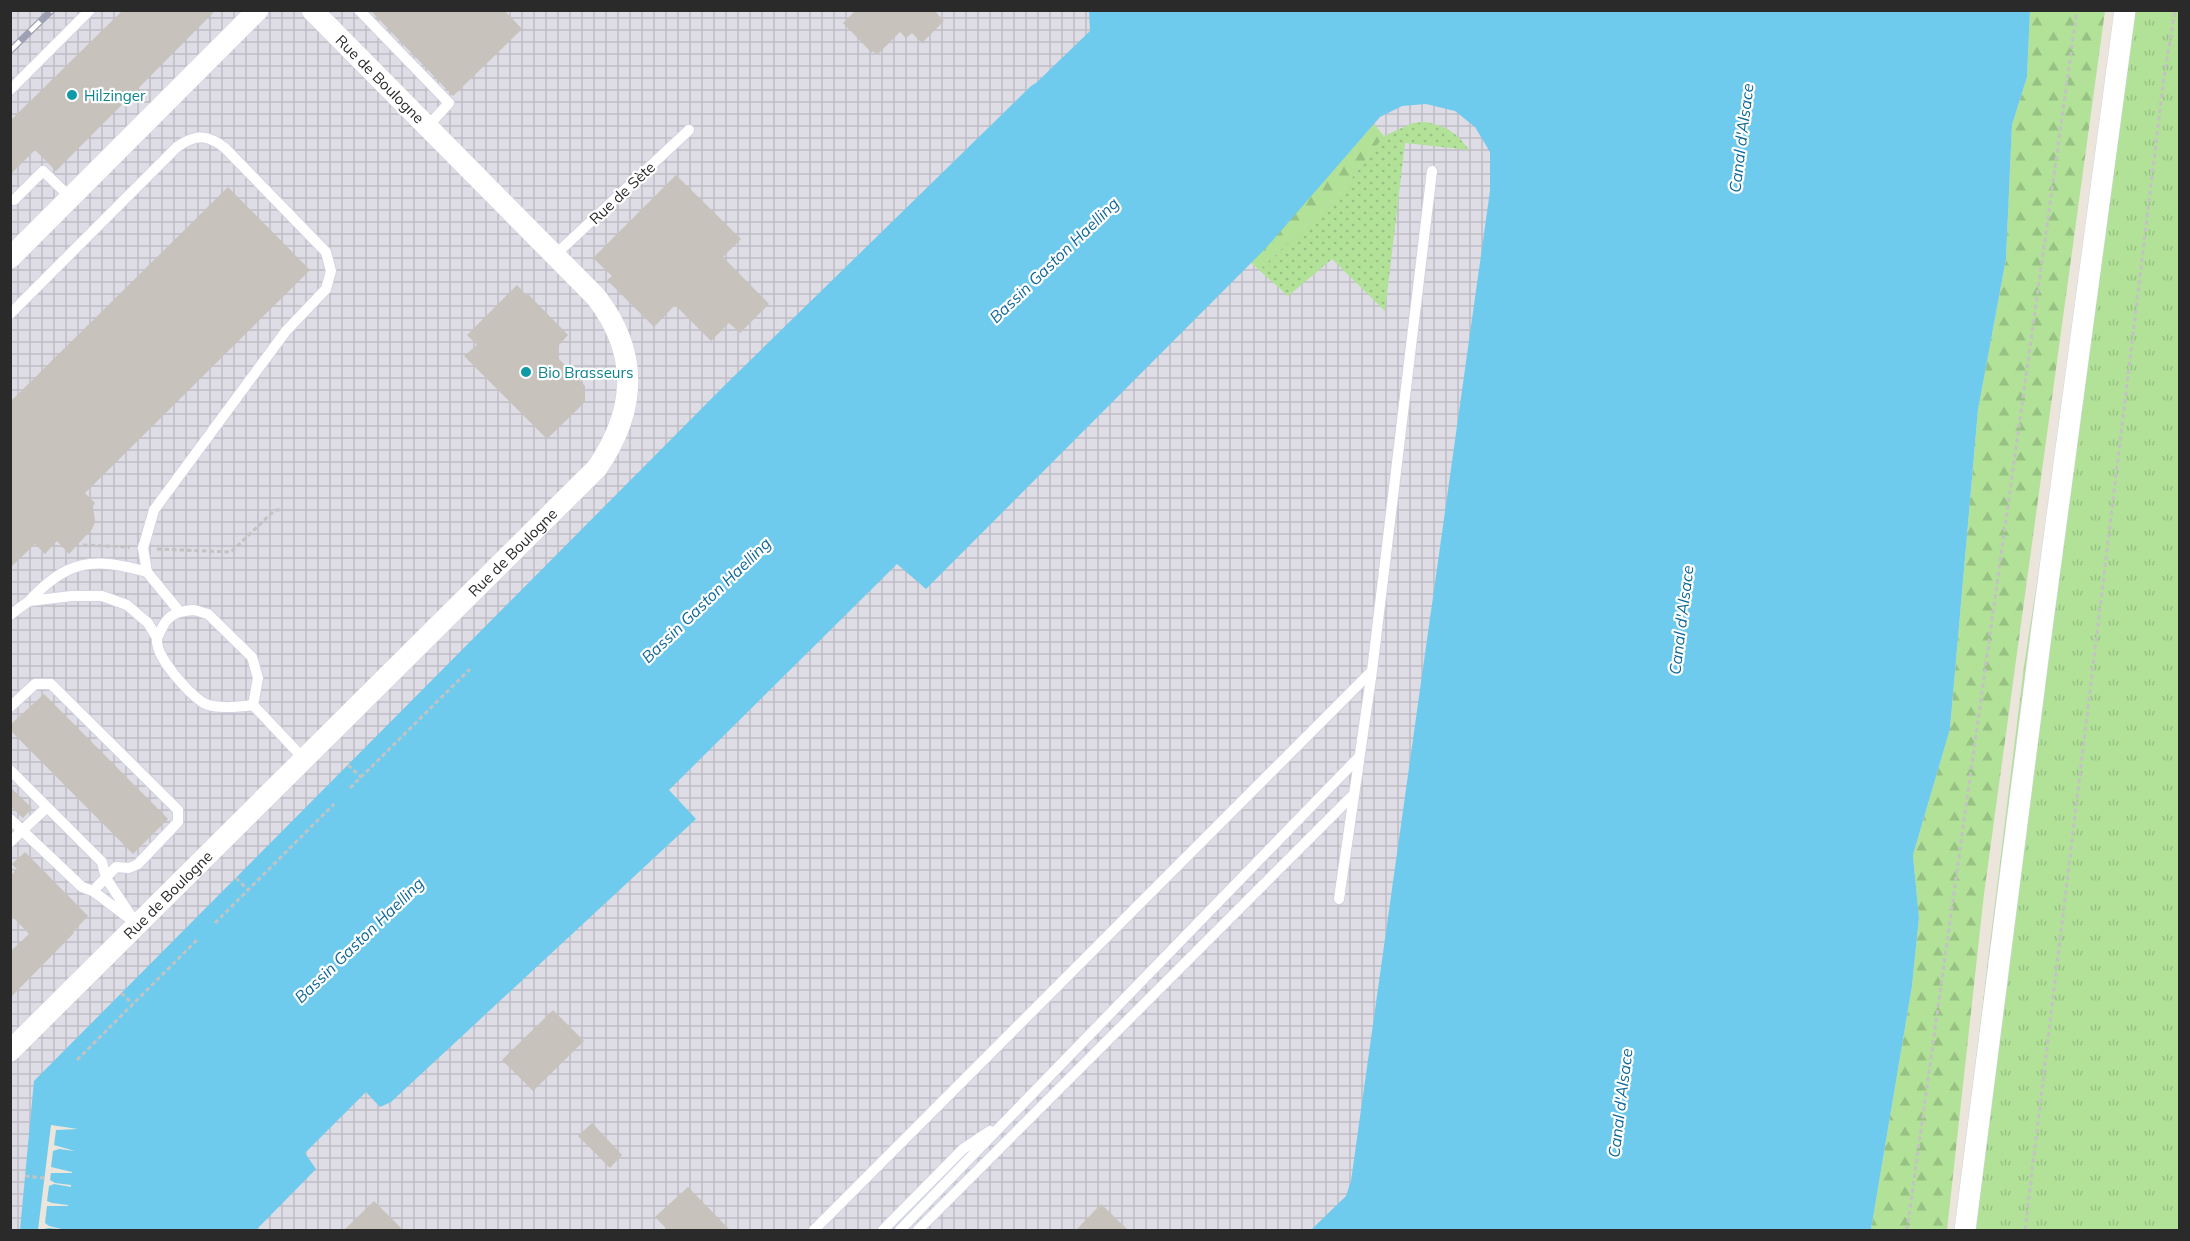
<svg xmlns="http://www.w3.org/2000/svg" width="2190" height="1241" font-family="Mulish,sans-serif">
<defs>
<pattern id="industrial-grid" width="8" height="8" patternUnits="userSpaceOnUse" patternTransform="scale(1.5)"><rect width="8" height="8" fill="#dedce4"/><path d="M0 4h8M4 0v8" fill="none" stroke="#bfbdc4"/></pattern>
<pattern id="grass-dots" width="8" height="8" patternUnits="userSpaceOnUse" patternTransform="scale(1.5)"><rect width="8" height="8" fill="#b1e298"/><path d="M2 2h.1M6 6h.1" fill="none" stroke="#98c283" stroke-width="1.8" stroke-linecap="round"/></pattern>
<pattern id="forest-firs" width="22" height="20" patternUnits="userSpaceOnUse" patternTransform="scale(1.5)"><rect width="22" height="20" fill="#b1e298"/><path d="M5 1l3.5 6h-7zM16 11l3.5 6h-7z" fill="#98c283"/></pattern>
<pattern id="park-tufts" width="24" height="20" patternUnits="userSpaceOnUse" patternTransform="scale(1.5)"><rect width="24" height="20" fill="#b1e298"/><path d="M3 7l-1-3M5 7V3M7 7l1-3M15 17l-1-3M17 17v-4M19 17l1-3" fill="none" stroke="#98c283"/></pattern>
</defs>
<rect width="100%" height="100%" fill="#ece5dc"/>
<!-- industrial -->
<path fill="url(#industrial-grid)" d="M10,11H1653L1438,1230H11Z"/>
<!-- grass -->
<path fill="url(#grass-dots)" d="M1426,122C1448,127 1456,132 1469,150L1405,143L1385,311L1332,259L1288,296L1259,270L1338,196L1384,136L1413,123Z"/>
<!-- forest -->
<path fill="url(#forest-firs)" d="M2030,11H2105L1984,894L1947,1230H1871L1912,986L1919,918L1913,855L1950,729L1978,410L2006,259L2012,125L2027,77Z
M1374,124L1384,136L1338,196L1259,270L1251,263Z"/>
<!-- park -->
<path fill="url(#park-tufts)" d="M2125,11H2179V1230H1955L2024,666Z"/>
<!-- water -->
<path fill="#6fcbed" d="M1089,11H2030L2027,77L2012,125L2006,259L1978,410L1950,729L1913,855L1919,918L1912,986L1871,1230H1311L1346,1196L1351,1181L1490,191V152L1475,127L1455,111L1426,104L1402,106L1380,117L1266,248L926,589L897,564L669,790L696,819L391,1102L380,1107L366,1092L305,1153L316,1169L256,1230H20L34,1081L725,385L1031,86L1036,83L1090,31Z"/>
<!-- pier -->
<path fill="#ece5dc" d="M51,1125L78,1129L56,1130L54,1145L75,1151L59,1149L53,1151L51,1167L72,1172V1173H51L50,1180L55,1183L71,1185V1187L54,1184L49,1186L47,1201L52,1203L68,1205V1206H47L45,1223L49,1226L65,1230L49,1228L38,1230Z"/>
<!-- building -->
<path fill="#c7c2bb" d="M123,10H216L56,171L35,150L10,175V121Z
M370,10H504L522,29L453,96Z
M856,10H934L944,21L922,43L912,33L906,38L900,32L877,55L873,51L872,53L843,23Z
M676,175L741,239L723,257L769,304L740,333L729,323L711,341L675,305L654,327L607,280L612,276L593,258Z
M228,187L310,270L85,493L95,503L93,506L95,522L92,529L69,554L57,541L45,554L35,544L10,568V402Z
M517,285L526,295H529L568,335L559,345L558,358L585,386V402L547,439L464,356L477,345L467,335Z
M44,694L168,819L133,854L10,730V725Z
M10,787L32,808L23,818L10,806Z
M25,852L88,916L73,932L74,933L10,998V952L29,934L10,914V876L17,869L12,864Z
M553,1010L584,1041L533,1091L502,1060Z
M592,1123L622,1155L610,1168L578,1136Z
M688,1187L730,1230H668L655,1217Z
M374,1201L403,1230H344Z
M1101,1204L1128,1230H1076Z"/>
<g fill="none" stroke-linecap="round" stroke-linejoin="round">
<defs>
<path id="service" d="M359,10L449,103L427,127
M10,90L90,10
M14,200L43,171L71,198
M555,255L689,130
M10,314L177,147C196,134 207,134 225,148L326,252L331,271L326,289L286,331L154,510L143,548L147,572L179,611
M29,601C68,559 93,557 147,572
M194,610L208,614L252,657L258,678L253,705C239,707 214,710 202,702C188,692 155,657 157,639C158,635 161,630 163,626C170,613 180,611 194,610Z
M10,615L29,601L72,596H102L127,605L148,623L157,638
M253,705L304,759
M10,707L35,684H51L178,810V822L138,864L129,868L116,867L93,891
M10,770L102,862L106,878L137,925
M10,819L82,887L93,891L130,919
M10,842L47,807
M1339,899L1372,671
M814,1230L1372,671L1432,171
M883,1230L963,1149L990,1131
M900,1230L1359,757
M918,1230L1354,794"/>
<g id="minor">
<path d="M10,258L258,10"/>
<path id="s1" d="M10,1051L597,468C636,411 640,354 596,297L312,10"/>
<path d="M1965,1230L2041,635L2125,10"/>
</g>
</defs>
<!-- service casing -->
<use href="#service" stroke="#d1d4e2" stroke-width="12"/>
<!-- minor casing -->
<use href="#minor" stroke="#d1d4e2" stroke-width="22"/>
<!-- path -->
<path stroke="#c3c3c3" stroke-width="3" stroke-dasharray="4.5 3" stroke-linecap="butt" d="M83,545L130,547
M157,549L231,552L275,510H283
M348,765L361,777
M350,788L470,669
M236,878L247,889
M215,923L334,804
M121,993L133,1004
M77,1060L198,939
M25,1176L44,1178
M1907,1230L2077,10
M2025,1230L2164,77L2175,10"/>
<!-- service -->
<use href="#service" stroke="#fff" stroke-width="10"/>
<!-- minor -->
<use href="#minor" stroke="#fff" stroke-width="21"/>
<defs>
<path id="rail" d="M10,51L52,10"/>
</defs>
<!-- rail casing -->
<use href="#rail" stroke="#9ea1b4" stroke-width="7"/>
<!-- rail -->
<use href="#rail" stroke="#fff" stroke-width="4.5" stroke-dasharray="14" stroke-linecap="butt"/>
</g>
<!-- markers -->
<g fill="#0f9aa8" stroke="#fff" stroke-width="2">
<circle cx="72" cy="95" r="6"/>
<circle cx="526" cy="372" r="6"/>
</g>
<g text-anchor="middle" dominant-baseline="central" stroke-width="4.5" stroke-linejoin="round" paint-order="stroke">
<!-- street labels -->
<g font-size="15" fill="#2a2a2a" stroke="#fff">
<text transform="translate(380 79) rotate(45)">Rue de Boulogne</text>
<text transform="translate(622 193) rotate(-43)">Rue de Sète</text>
<text stroke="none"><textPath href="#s1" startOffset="708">Rue de Boulogne</textPath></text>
<text stroke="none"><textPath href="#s1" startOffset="222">Rue de Boulogne</textPath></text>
</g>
<!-- culture labels -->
<g font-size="15" fill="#0d838f" stroke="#fff" text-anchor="start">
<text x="84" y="95">Hilzinger</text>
<text x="538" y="372">Bio Brasseurs</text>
</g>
<!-- water labels -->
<g font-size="16" font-style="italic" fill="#0f6899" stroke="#fff">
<text transform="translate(1741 138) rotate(-83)">Canal d'Alsace</text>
<text transform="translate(1054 260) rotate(-44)">Bassin Gaston Haelling</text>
<text transform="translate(706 600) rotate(-44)">Bassin Gaston Haelling</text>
<text transform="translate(1681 620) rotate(-83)">Canal d'Alsace</text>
<text transform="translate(359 940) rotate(-44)">Bassin Gaston Haelling</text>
<text transform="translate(1620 1103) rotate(-83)">Canal d'Alsace</text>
</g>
</g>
<!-- border -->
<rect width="2190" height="1241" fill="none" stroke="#2a2a2a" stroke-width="24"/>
</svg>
